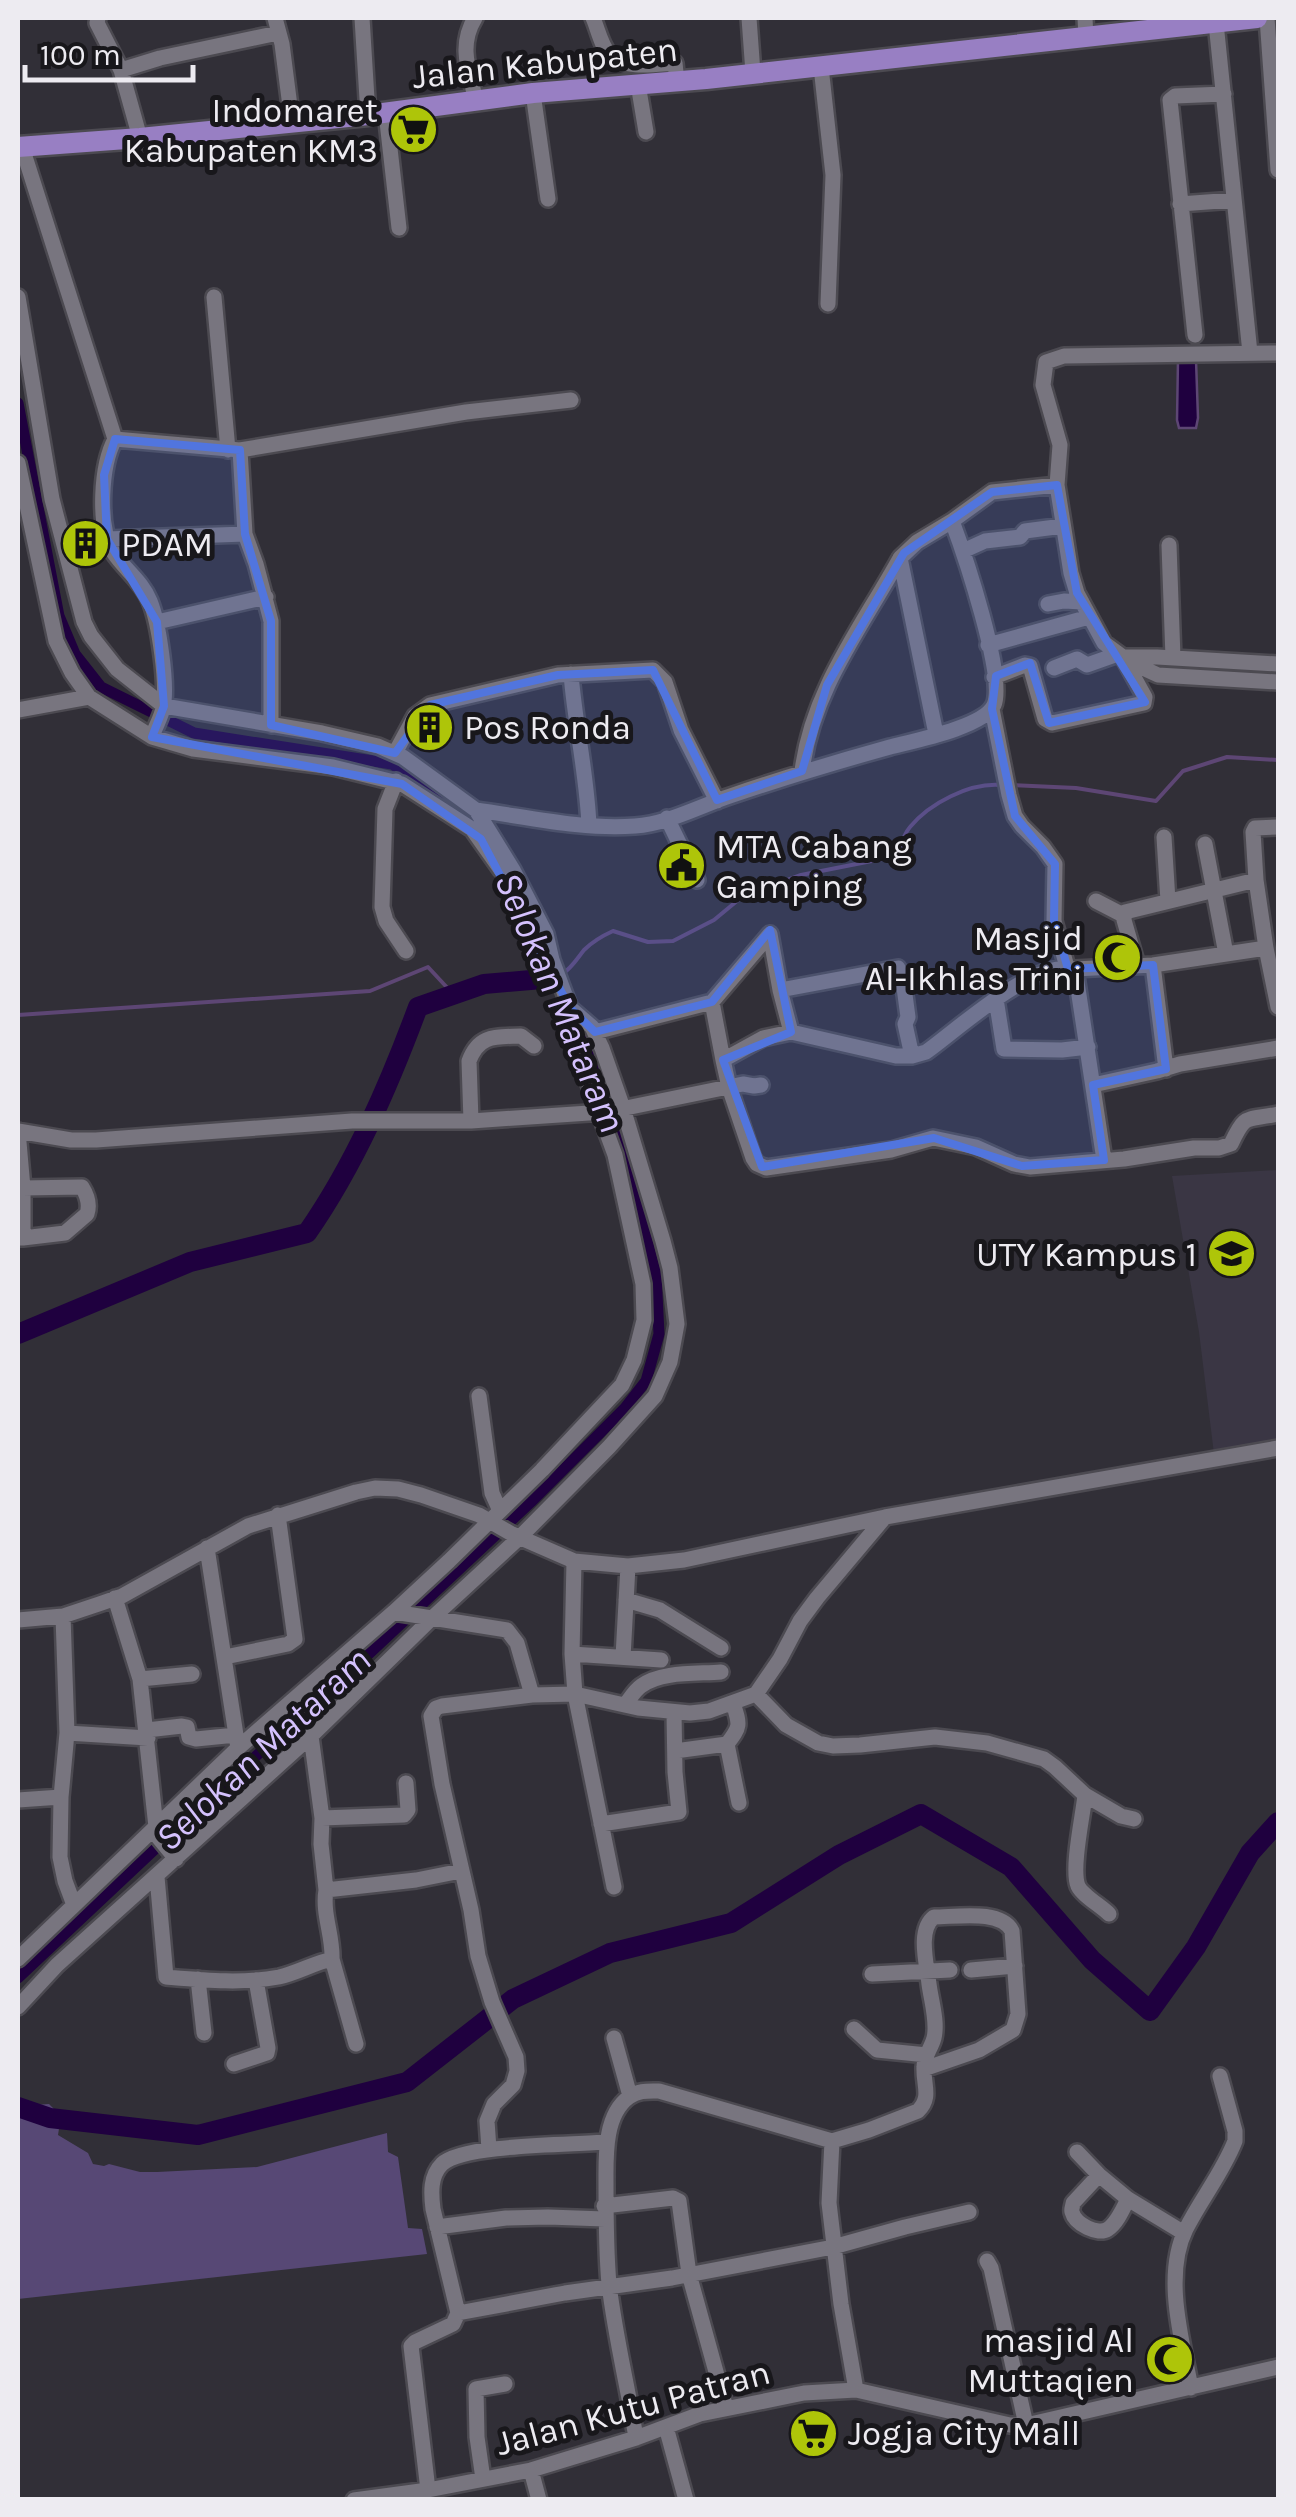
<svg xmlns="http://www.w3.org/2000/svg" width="1296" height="2517" font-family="Karla,sans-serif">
<rect width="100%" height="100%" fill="#312f37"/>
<!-- built -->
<path fill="#3a3644" d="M1278,1170V1440L1214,1454L1199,1332L1172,1176Z"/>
<!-- green -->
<path fill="#574875" d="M18,2099L35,2105L49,2104L61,2116L58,2135L88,2153L93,2164L104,2166L109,2164L140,2172H157L257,2167L387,2133L388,2152L398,2157L408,2228L422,2229L427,2254L18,2299Z"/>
<!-- water -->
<path fill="#1f003f" stroke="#5d4674" stroke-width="2.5" d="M1178,359L1196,360L1198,418L1196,428H1179L1177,420Z"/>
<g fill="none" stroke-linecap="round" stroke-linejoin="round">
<!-- stream -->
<path stroke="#5d4674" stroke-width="4" d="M1010,785L1076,788L1156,801L1183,771L1227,757L1278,760
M561,975C572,968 576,960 584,950C593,941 602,936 613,931L648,942L673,941L714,920L743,896L801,875L897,856C900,847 903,835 910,827C930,803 969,783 1000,785
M18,1015L370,991L428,967L454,995"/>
<!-- canal -->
<path stroke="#1f003f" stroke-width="11" d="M18,403L59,616L75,654L101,687L194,733L392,764L447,798L480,830
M18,1978L205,1802L356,1666L531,1502L625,1408L646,1381L659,1334L656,1274L607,1092L571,1017"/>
<!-- river -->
<path stroke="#1f003f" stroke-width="20" d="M18,1334L190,1262L307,1233C355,1164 389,1085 418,1007L484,984L554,978
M18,2107L50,2118L198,2135L407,2082L513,1999L610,1953L731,1923L839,1855L921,1814L1011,1867L1092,1960L1150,2011L1196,1947L1250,1853L1278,1822"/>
<defs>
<path id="minor" d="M98,18L97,23L121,70L140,138
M275,18L282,44L292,122
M362,18L368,115
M475,18C458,46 469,70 476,101
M593,18C598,29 601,46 610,55C624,70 657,64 675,63L677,82
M749,18L753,73
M1085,18L1086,38
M1267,18L1278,170
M1216,23L1250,353
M821,67L833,175L828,304
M121,70L160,58L278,33
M638,84L646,132
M533,93L548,199
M386,113L399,228
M22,147L115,439L240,450L245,534L256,564L271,621V725
M1180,204L1234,200
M18,297L52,499L84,622L91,636L117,669L164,706L322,733L378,746L403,757L476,810L513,870L546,934L552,960L570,1008L592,1027L602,1048L623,1108L663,1241L670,1268L677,1324L670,1362L655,1396L609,1447L519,1538L430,1620L311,1736L57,1965L18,2007
M214,297L228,450
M1195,335L1170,100L1175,96L1224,94
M1278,353L1064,356L1046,362L1043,385L1060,445L1057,485L1071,573L1077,593L1104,643L1123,657H1157L1278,664
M115,439C101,465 97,525 113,552C124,569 142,581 150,601C159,623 168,685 163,708C161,718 155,727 152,737
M240,450L466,412L571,400
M18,463L56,641L72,673L89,697L152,737L193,749L333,767L402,784L472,829L501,870
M107,539L245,534
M1169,545L1173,658
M963,551L985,541L1020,537L1025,531L1063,526
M900,558L917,542L952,521
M1048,604L1064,601L1082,602
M157,622L266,597
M988,645L1089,617
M1133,657L1145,669L1158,675L1278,682
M1054,668L1077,659L1087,665L1118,654
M571,674C575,725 587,774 589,826
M994,677L1025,665L1030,666L1045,719L1052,723L1144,703L1145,697L1123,657
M992,709L1009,795L1015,816L1022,826L1043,847L1055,864L1054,921L1067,967
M18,710L89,697
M395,753L415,716L430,705L558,675L653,670L665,682L681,730L717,801
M802,771C812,690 862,627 900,558L936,734
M396,781L385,809L382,907L386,921L406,951
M476,810C528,817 583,830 635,826C667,824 700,806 730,796C783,778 836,762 890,747C913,741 984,727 994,705C1006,677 964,553 952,521L992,492L1057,485
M667,818L697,880
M1164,837L1168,901
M1205,844L1226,954
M512,891L539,948L550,954
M1096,901L1123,915
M1266,948L1256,880L1253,832L1255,828L1278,827
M1137,965L1124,920L1125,912L1256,880
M1153,965L1166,1069
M1075,969L1104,1160
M996,999L1004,1049L1062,1050L1088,1047
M712,1002L723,1060
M1278,1007L1266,948L1153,965L1075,969C1032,960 961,1027 926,1052L912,1056H896L791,1032L763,1038L723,1060L729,1087L753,1158L757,1164L766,1168L891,1150L933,1138L976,1147L1014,1164L1030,1167L1124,1159L1194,1148H1219L1231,1144C1246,1112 1246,1121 1278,1114
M595,1032L712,1002L770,934L780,990
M791,1032L780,990L898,968L903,980L908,1017L905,1024L912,1056
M1093,1085L1157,1071L1180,1064L1278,1048
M471,1121L469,1061C479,1034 496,1037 521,1036L534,1046
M18,1131L71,1140H96L352,1121H471L589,1113L621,1109L743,1084L754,1086L761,1085
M18,1238H23V1188L18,1131
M23,1238L65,1233L87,1214C90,1205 87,1195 82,1187L23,1188
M479,1396L492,1493L500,1511
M207,1548L238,1748
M574,1561L572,1654L575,1694L614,1887
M115,1598L140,1679L156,1827
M626,1600L660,1610L721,1648
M394,1612L507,1630L517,1643L532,1695L575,1694L638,1708L690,1713L709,1711L756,1694L780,1659L800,1621L817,1598L885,1517
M63,1616L67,1733L61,1797L60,1857L65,1881L74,1905
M18,1620L63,1616L99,1604L122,1596L248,1526L356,1492L375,1488L398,1489L421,1495L479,1515L512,1534L574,1561L628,1566L684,1560L885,1517L1278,1448
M572,1654L661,1660
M225,1657L288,1644L295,1639L278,1515
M623,1657L628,1566
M140,1679L192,1674
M756,1694L786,1725L818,1743L833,1746L860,1745L935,1737L987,1743L1044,1759L1055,1767L1085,1795L1121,1816L1134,1819
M291,1703L311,1736L322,1818L321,1844L326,1890L416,1880L461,1871
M733,1703C740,1725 741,1726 727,1744L739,1803
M625,1705C630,1699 634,1691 641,1686C661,1671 697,1674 721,1672
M147,1730L182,1726L187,1727L189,1737L196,1739L236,1735
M67,1733L148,1738
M675,1751L727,1744
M1085,1795C1083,1815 1071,1869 1078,1886C1082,1895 1101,1906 1109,1914
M18,1800L61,1797
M322,1818L404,1815L408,1810L406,1783
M601,1824L679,1812L675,1772L674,1713
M153,1831L176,1859
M157,1877L166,1977C202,1980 243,1984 279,1977C297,1973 314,1963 332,1959C333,1935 322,1914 326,1890
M18,1959L238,1748L394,1612L449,1561L542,1470L622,1385L634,1360L644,1320L643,1284L615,1155L569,1030L567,1016L570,1008
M332,1959L356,2044
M971,1970L1015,1966
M872,1974L950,1970
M198,1979L204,2033
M854,2029L877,2050L927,2055
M614,2038L630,2096
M234,2064L267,2053L268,2048L256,1980
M832,2141L829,2203L841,2304L856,2390
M489,2149L487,2121L494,2104L513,2085L517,2071L516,2057L492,2002L478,1956L471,1910L442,1784L431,1716L436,1708L442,1706L532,1695
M1077,2152L1099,2175L1128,2199L1184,2233
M1099,2175L1073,2203C1073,2206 1071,2209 1072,2212C1075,2224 1098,2236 1108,2229C1117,2223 1123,2209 1128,2199
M604,2206L673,2198L679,2201L689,2274L726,2408
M437,2227L506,2218L548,2217L605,2219
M987,2261L991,2268L1026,2425
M458,2313L565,2293L672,2278L833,2247L905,2227L969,2212
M1191,2388C1182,2340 1163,2275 1186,2229C1201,2199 1223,2172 1235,2141V2131L1220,2076
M666,2427L686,2500
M636,2438C628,2387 615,2336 609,2284C606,2251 606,2217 606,2183C606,2157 604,2115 629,2097C639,2090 648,2091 659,2091L832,2141L869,2130L918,2111C932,2097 923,2085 924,2067C924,2056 931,2049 934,2038C938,2022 931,2000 929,1984C927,1965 917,1930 934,1917C956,1917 1001,1909 1012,1931L1018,2014L1013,2030L979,2050L924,2069
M531,2470L539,2500
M483,2479L477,2437L476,2389L505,2384
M428,2490L411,2346L415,2342L453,2324L458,2313L433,2209C431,2193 430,2176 442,2164C463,2144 572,2145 605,2142
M354,2500L428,2490L531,2470L636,2438L700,2414L804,2393L856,2390L1010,2425H1026L1278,2367"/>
<path id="major" d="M18,147L140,138L368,115L533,93L706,79L1257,18"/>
</defs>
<!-- minor casing -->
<use href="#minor" stroke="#4c4a51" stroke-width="20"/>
<!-- major casing -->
<use href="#major" stroke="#4c4a51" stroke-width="25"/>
<!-- minor -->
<use href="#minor" stroke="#78757f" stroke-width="15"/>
<!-- major -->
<use href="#major" stroke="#987fc3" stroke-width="20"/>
</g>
<!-- marked area -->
<path fill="#5175de" fill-opacity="0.2" stroke="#5175de" stroke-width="8" stroke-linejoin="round" d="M115,439L240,450L245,534L271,621V725L395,753L430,705L558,675L653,670L717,800L802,771L827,685L904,553L992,492L1057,485L1077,593L1145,702L1049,723L1030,663L996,676L992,709L1015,816L1055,864L1054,921L1068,969L1153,965L1166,1069L1093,1085L1104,1160L1022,1166L934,1138L762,1167L723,1060L791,1032L770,930L712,1002L595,1032L570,1008L481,839L402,784L152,737L164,706L157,622L107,539L104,475Z"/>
<!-- icons -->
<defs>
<symbol id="supermarket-disc" viewBox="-11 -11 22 22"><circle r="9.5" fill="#aec509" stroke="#18171b"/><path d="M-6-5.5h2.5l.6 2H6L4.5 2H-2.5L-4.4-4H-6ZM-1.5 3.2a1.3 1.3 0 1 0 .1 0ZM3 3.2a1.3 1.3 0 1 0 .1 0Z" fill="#111"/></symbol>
<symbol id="building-disc" viewBox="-11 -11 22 22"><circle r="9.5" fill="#aec509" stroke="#18171b"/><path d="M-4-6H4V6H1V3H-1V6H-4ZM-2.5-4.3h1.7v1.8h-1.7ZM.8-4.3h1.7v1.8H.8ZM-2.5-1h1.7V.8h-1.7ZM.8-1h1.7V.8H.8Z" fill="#111"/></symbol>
<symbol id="civic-disc" viewBox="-11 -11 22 22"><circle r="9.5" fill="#aec509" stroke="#18171b"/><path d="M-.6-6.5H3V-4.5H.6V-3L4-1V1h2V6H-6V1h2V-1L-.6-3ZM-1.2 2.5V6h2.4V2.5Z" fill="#111"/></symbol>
<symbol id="mosque-disc" viewBox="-11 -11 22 22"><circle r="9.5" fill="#aec509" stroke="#18171b"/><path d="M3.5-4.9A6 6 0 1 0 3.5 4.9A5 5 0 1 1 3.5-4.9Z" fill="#111"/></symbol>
<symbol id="university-disc" viewBox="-11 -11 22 22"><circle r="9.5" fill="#aec509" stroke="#18171b"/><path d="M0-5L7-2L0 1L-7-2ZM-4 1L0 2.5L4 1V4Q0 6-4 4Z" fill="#111"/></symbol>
</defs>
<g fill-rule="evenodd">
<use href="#supermarket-disc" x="386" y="102" width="55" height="55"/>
<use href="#building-disc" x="58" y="516" width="55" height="55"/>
<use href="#building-disc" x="402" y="700" width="55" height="55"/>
<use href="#civic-disc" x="654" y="838" width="55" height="55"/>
<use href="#mosque-disc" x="1090" y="930" width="55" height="55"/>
<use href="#university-disc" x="1204" y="1226" width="55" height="55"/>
<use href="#mosque-disc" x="1142" y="2332" width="55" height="55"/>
<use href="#supermarket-disc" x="786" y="2406" width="55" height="55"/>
</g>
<g text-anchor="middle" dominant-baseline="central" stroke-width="10" stroke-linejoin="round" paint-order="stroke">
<!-- street labels -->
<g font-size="35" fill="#edebf1" stroke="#18171b">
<text transform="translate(545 63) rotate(-6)">Jalan Kabupaten</text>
<text transform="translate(633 2408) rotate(-15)">Jalan Kutu Patran</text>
</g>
<!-- poi labels -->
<g font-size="35" fill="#edebf1" stroke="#18171b" text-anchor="end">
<text x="378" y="110">Indomaret<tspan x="378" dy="40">Kabupaten KM3</tspan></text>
<text x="121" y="544" text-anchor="start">PDAM</text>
<text x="464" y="727" text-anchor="start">Pos Ronda</text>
<text x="716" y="846" text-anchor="start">MTA Cabang<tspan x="716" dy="40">Gamping</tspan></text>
<text x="1083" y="938">Masjid<tspan x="1083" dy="40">Al-Ikhlas Trini</tspan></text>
<text x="1197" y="1254">UTY Kampus 1</text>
<text x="1134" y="2340">masjid Al<tspan x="1134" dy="40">Muttaqien</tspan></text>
<text x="848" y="2433" text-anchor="start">Jogja City Mall</text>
</g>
<!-- water labels -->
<g font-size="38" font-style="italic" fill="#d4c1fd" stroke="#18171b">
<text transform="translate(560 1002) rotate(67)">Selokan Mataram</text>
<text transform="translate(263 1749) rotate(-43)">Selokan Mataram</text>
</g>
</g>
<!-- border -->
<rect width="1296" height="2517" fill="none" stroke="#edebf1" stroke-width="40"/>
<!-- scale -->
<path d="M25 65v15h168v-15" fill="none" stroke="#edebf1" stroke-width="5"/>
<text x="40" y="65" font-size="30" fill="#edebf1" stroke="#18171b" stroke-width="8" paint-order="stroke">100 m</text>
</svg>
